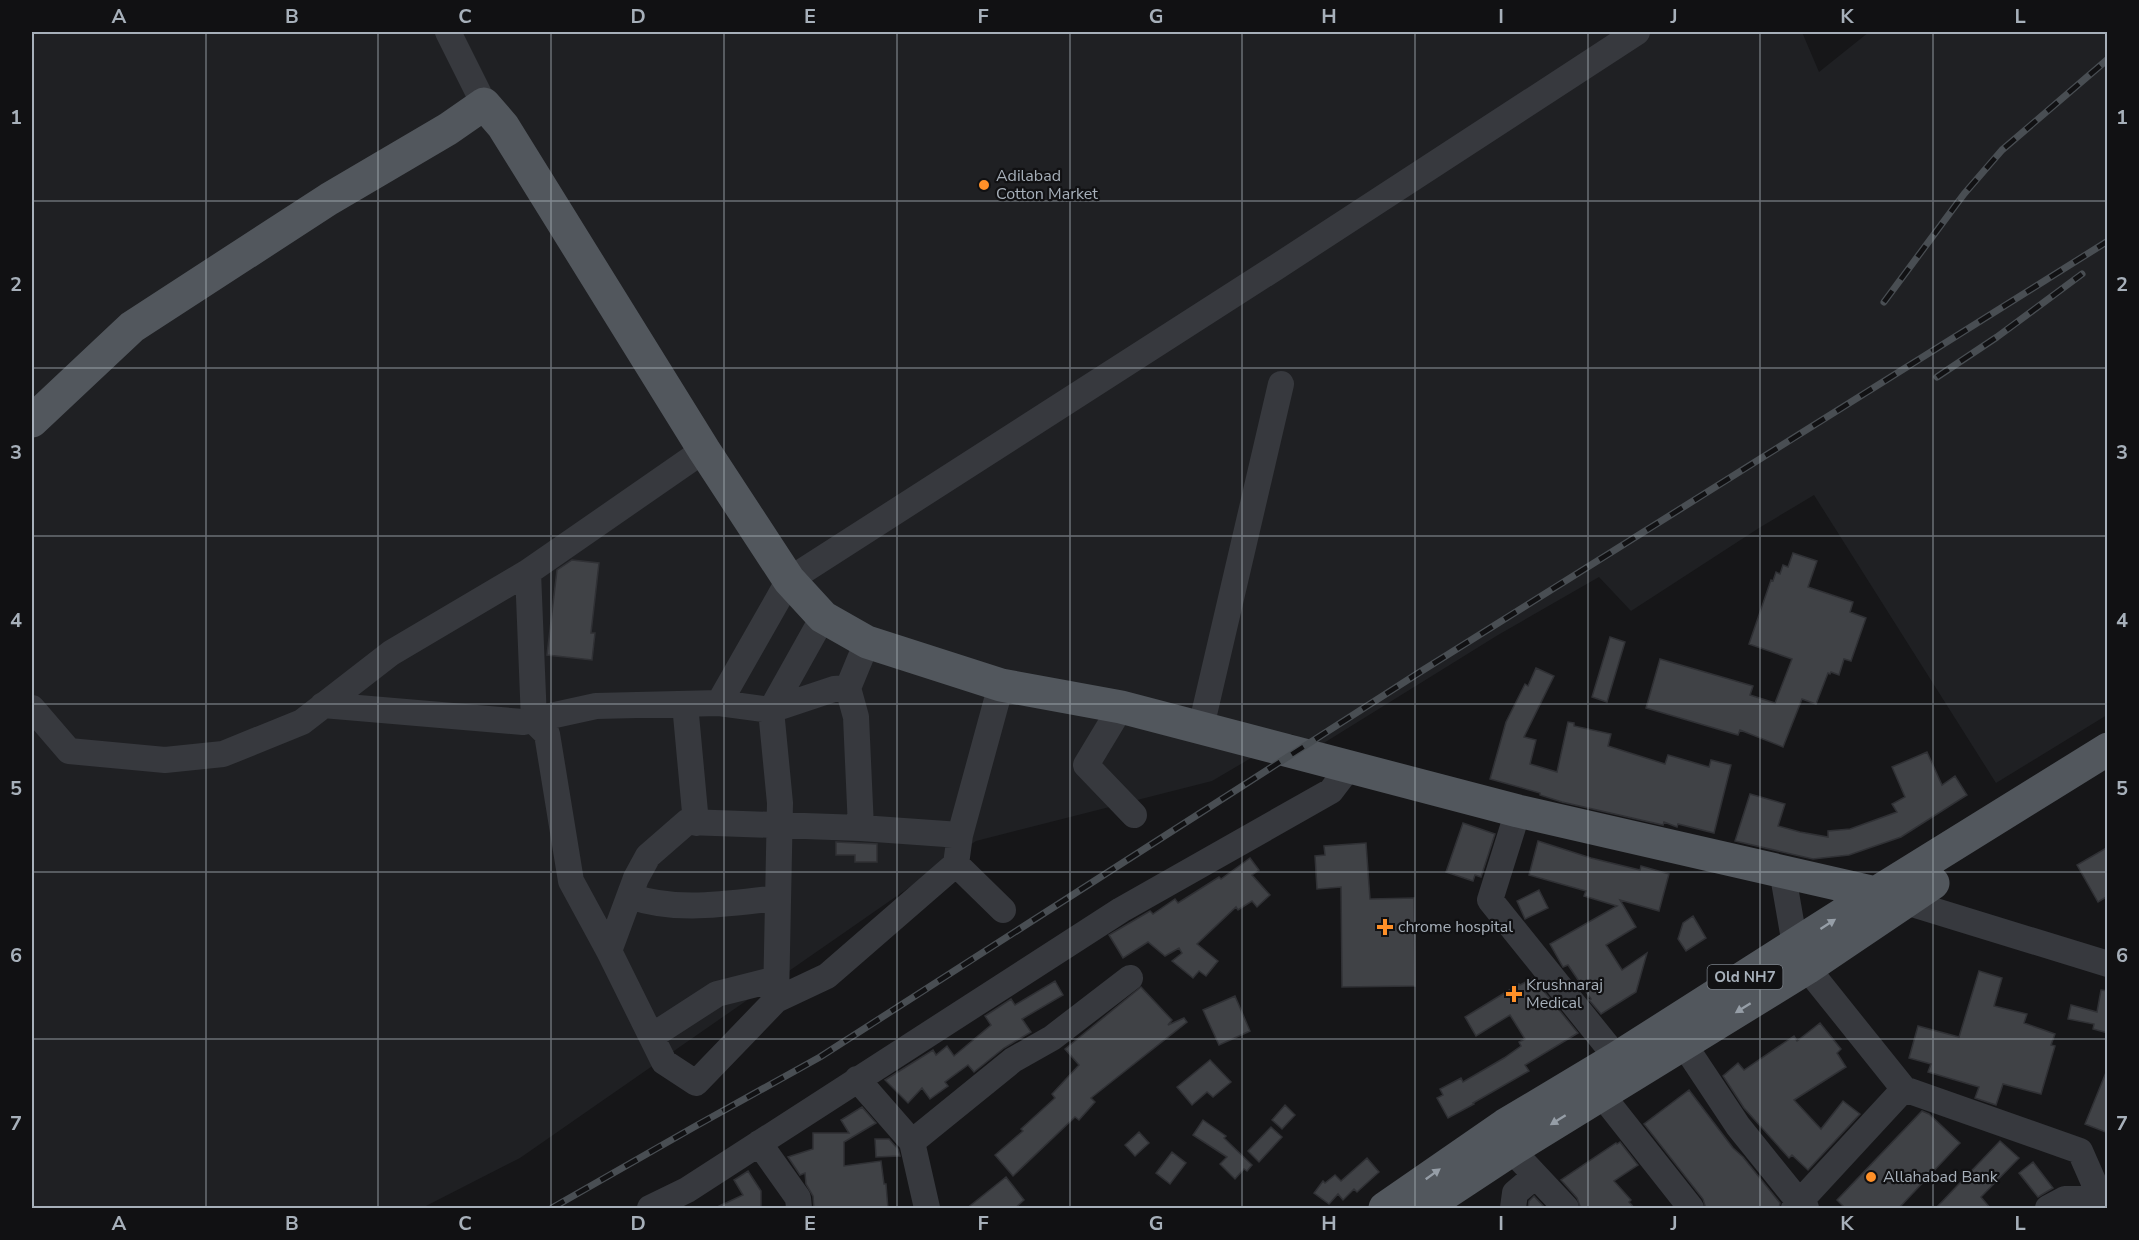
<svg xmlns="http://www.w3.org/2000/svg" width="2139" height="1240" font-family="'Nunito Sans',sans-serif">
<rect width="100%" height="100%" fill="#161618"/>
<!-- built -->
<path fill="#1f2023" d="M32,32H1802L1819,72L1869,32H2107V715L1996,783L1814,495L1759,528L1631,611L1599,577L1498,635L1319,746L1292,734L1212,781L976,841L520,1158L422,1208H32Z"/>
<!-- building -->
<path fill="#404246" stroke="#303135" stroke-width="1.5" d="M1793,553L1817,561L1808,587L1853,602L1850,612L1866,618L1851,661L1844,659L1839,675L1831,672L1830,674L1828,673L1816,704L1802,699L1783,747L1740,730L1738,735L1646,708L1660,659L1753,686L1750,695L1775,703L1792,659L1749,644L1771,580L1773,581L1776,572L1780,574L1783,565L1788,567Z
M572,560L599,563L591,633H595L592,660L547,655L557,570Z
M1610,637L1625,642L1607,702L1592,697Z
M1536,668L1554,676L1524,737L1536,740L1530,764L1557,772L1568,722L1574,723V726L1611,734L1608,746L1665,764L1668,755L1709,767L1711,760L1731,765L1714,833L1678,824L1677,827L1664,822L1663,825L1562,802L1540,795V793L1490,779L1506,722L1525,684L1528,686Z
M1927,752L1942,785L1955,776L1967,795L1901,837L1849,855L1813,859L1735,841L1750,794L1785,804L1778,826L1800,832L1828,837V831L1850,829L1897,812L1892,804L1905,797L1892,767Z
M1463,823L1495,834L1481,877L1475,875L1473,881L1446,872Z
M1538,841L1591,858L1640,870L1641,866L1669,874L1659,911L1620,900L1636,927L1606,945L1622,970L1647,953L1636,992L1601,1014L1589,1000L1591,999L1568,965L1563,967L1550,944L1617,906L1584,896L1586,891L1529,875Z
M836,842L877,844V862H855V855H836Z
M1366,843L1370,899L1414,898L1415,986L1342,987L1341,887L1317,889L1315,856L1325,855L1324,846Z
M2108,847V896L2098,902L2077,865Z
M1250,858L1259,870L1252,875L1270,895L1257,907L1252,901L1238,910L1236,907L1197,944L1218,961L1206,976L1199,971L1193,978L1172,961L1182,953L1179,948L1165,956L1148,942L1123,958L1109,935L1150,911L1153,914L1175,899L1178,903L1219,877L1221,879Z
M1539,890L1548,908L1525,919L1517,901Z
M1693,916L1706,938L1686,951L1678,939L1683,923Z
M1979,971L2002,978L1994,1006L2027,1014L2024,1023L2055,1034L2051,1045L2055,1046L2041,1094L2003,1084L1996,1105L1975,1098L1979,1087L1928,1072L1931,1064L1909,1058L1918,1026L1959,1037Z
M1533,978L1578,1033L1525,1065L1529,1071L1473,1103L1474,1104L1448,1118L1437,1098L1443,1095L1440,1089L1461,1078L1463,1082L1504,1058L1521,1046L1519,1042L1525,1039L1510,1015L1476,1036L1465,1017L1519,984L1520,985Z
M1055,981L1063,995L1022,1019L1031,1032L1004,1048L974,1072L968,1065L945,1082L948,1086L930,1099L922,1088L908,1103L885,1080L933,1050L936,1055L947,1046L954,1056L991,1025L985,1016L1011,999L1015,1005Z
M1141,987L1172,1020L1168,1025L1184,1018L1187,1022L1091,1098L1095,1102L1079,1120L1075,1117L1013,1176L995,1155L1023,1131L1021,1129L1055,1098L1052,1094L1079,1065L1065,1049Z
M2101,990L2108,991V1033L2093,1029L2094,1024L2068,1019L2071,1005L2097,1012Z
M1235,996L1250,1031L1219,1045L1203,1010Z
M1820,1023L1841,1049L1837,1053L1846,1067L1794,1100L1821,1129L1843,1101L1860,1114L1808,1170L1792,1155L1789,1158L1744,1108L1723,1076L1738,1063L1744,1070L1794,1036L1797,1041Z
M1210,1060L1231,1082L1213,1097L1207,1092L1192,1105L1177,1087Z
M2107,1070H2108V1133L2085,1124Z
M1689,1090L1733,1148L1743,1157L1780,1203L1779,1209H1706L1703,1199L1644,1124Z
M1285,1105L1295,1115L1282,1129L1272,1120Z
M862,1107L876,1123L844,1142V1166L881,1161L884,1184H886L888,1209H814L813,1196L806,1184L805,1173L800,1175L788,1157L813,1149V1133H849L841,1120Z
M1922,1111L1929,1114L1960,1143L1898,1209H1846L1837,1200Z
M1203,1120L1226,1136L1224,1138L1252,1165L1247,1171L1244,1169L1235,1179L1220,1164L1227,1157L1193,1135Z
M1271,1127L1282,1137L1259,1162L1248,1151Z
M1139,1132L1149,1143L1135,1156L1125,1145Z
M875,1139H889L898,1149L900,1156L876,1157Z
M2000,1141L2019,1158L1981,1197L1991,1209H1935Z
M1620,1142L1638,1165L1614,1181L1631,1200L1629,1202L1635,1209H1581L1577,1198L1561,1180L1616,1143L1617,1144Z
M1172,1152L1186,1163L1170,1184L1156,1173Z
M1367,1158L1379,1172L1357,1192L1354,1189L1343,1200L1338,1194L1329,1204L1314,1193L1323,1181L1325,1183L1335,1175L1341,1181Z
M2033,1162L2053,1188L2038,1197L2019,1173Z
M748,1171L761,1191V1209H713L743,1195L734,1180Z
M1006,1177L1024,1200L1014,1209H966Z
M1534,1196L1546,1209H1528L1529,1201Z"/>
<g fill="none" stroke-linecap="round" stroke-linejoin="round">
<!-- minor -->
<path stroke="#37393e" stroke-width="26" d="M448,32L484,104
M528,572L534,721L547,734L571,881L609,951L664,1062L696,1083L776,1000
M823,617L771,710L780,803L776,1000L827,976L956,864
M867,642L848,688L856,717L861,828L960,835L956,864L1003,910
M719,703L789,580L1275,268L1637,32
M685,704L696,823
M323,705L523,722L596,706L719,703L771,710L834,689L848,688
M1121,707L1086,765L1134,815
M32,708L69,751L165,760L223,754L302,722L391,653L528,572L704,450
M1201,727L1281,384
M1518,811L1490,900L1617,1058
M960,835L1001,685
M1782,870L1795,945L1807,968L1904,1089L2080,1151L2105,1208
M630,896C677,913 730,903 778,898
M1893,898L2108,964
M609,951L636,878L648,856L687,822L861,828
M1673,1028L1738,1126L1800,1203L1806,1208
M652,1036L717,994L776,979
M857,1079L912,1142L927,1208
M1601,1094L1691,1208
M912,1142L1013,1060L1052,1038L1130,978
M759,1143L798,1198L799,1208
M1513,1149L1521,1160L1566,1208
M650,1208L687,1190L1121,910L1331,791L1350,766
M1513,1208L1515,1193L1535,1176
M1794,1208L1904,1089
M2048,1208L2065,1199L2100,1198"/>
<!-- major -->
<path stroke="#52575d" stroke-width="33" d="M32,421L132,327L329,199L448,129L484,104L503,126L704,450L789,580L823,617L867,642L1001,685L1121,707L1518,811L1876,893
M1425,1207L1513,1149L1807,968L1933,883
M1385,1208L1505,1125L1617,1058L1876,893L2108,749"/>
<defs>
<path id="rail" d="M1884,302L1964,194L2002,150L2108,59
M1937,377L1997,337L2082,274
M552,1208L694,1127L820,1057L1420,672L2108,241"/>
</defs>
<!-- rail casing -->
<use href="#rail" stroke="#494e53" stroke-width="7"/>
<!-- rail -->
<use href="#rail" stroke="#111113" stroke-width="4.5" stroke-dasharray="14" stroke-linecap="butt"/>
</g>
<!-- one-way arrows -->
<defs><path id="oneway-solid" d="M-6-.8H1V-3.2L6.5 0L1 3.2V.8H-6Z" transform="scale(1.5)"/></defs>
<g fill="#969ea7">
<use href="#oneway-solid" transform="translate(1828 924) rotate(-33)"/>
<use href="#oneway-solid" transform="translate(1743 1008) rotate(148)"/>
<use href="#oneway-solid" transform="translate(1558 1120) rotate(148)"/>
<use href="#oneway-solid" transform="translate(1433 1174) rotate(-36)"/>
</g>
<!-- grid -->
<path fill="none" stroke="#a7b0ba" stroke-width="1.5" stroke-opacity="0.55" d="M206,32V1208M378,32V1208M551,32V1208M724,32V1208M897,32V1208M1070,32V1208M1242,32V1208M1415,32V1208M1588,32V1208M1760,32V1208M1933,32V1208M32,201H2108M32,368H2108M32,536H2108M32,704H2108M32,872H2108M32,1039H2108"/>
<!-- markers -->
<g fill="#ff9028" stroke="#111113" stroke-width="2">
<circle cx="984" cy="185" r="6"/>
<path d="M1382 918h6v6h6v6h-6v6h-6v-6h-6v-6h6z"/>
<path d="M1511 985h6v6h6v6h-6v6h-6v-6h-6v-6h6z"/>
<circle cx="1871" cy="1177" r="6"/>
</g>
<g text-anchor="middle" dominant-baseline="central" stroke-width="4.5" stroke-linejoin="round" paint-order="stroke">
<!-- shield labels -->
<rect fill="#111113" stroke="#7a8088" stroke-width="1.5" x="1707.5" y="965" width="75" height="24" rx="4.5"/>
<g font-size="15" font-weight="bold" fill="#a7b0ba">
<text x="1745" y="977">Old NH7</text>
</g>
<!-- poi labels -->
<g font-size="16" fill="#a7b0ba" stroke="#111113" text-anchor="start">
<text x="996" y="176">Adilabad<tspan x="996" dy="18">Cotton Market</tspan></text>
<text x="1398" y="927">chrome hospital</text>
<text x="1526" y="985">Krushnaraj<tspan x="1526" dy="18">Medical</tspan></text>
<text x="1883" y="1177">Allahabad Bank</text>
</g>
</g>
<!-- border -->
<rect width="2139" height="1240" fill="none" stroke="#111113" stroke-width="66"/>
<rect x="33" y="33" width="2073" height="1174" fill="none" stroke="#a7b0ba" stroke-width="2"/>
<g font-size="20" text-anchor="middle" font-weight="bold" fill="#a7b0ba">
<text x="119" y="23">A</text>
<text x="292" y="23">B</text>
<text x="465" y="23">C</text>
<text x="638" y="23">D</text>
<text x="810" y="23">E</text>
<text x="983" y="23">F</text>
<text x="1156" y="23">G</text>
<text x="1329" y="23">H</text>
<text x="1501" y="23">I</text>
<text x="1674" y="23">J</text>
<text x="1847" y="23">K</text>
<text x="2020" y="23">L</text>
<text x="16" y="124">1</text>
<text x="2122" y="124">1</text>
<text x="16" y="291">2</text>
<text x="2122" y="291">2</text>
<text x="16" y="459">3</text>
<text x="2122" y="459">3</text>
<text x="16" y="627">4</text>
<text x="2122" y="627">4</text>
<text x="16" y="795">5</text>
<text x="2122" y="795">5</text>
<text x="16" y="962">6</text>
<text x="2122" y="962">6</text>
<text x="16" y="1130">7</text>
<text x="2122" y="1130">7</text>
<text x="119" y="1230">A</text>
<text x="292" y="1230">B</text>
<text x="465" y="1230">C</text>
<text x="638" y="1230">D</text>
<text x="810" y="1230">E</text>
<text x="983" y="1230">F</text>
<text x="1156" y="1230">G</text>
<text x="1329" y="1230">H</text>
<text x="1501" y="1230">I</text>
<text x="1674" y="1230">J</text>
<text x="1847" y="1230">K</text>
<text x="2020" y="1230">L</text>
</g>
</svg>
